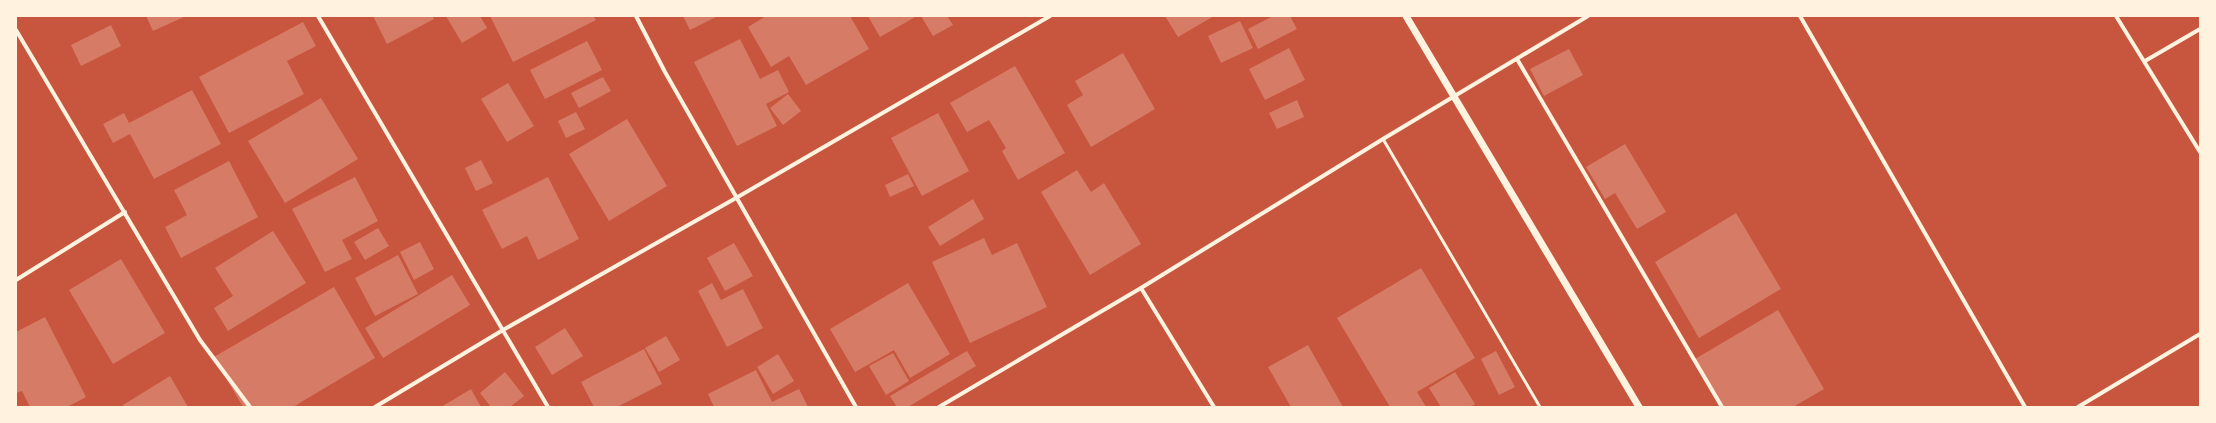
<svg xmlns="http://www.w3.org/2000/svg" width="2216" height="423" font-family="Literata,serif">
<rect width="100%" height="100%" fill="#c8553d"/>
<!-- building -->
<path fill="#d67c66" d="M146,16H186L153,31Z
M373,16H432L434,19L387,44Z
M446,16H480L487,28L462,43Z
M490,16H593L596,20L513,62Z
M683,16H718L690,30Z
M766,16H850L869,49L806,85L789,56L771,67L748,27Z
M868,16H917L880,37Z
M921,16H947L953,25L933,36Z
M1165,16H1214L1178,37Z
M1273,16H1290L1297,29L1258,49L1248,29Z
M1240,21L1253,48L1221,63L1208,36Z
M303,22L316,46L287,61L304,94L229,133L199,77Z
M111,25L121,46L81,66L71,45Z
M740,39L760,79L778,70L789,92L766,104L777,126L737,146L694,62Z
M587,41L602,70L545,99L530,70Z
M1289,48L1305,80L1265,100L1249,69Z
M1569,49L1583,75L1544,96L1530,69Z
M1123,53L1155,109L1091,147L1067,105L1083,95L1075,81Z
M1015,66L1065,153L1018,180L1002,151L1006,148L989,120L967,132L950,103Z
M603,77L611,91L579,108L571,93Z
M508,83L534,126L507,142L481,99Z
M192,90L221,144L154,179L130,134L113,143L103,124L124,113L129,123Z
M788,94L801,111L783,125L770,108Z
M321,98L358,159L285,203L248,141Z
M1297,100L1304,117L1277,129L1269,113Z
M576,112L585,129L566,138L558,121Z
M938,113L969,171L922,196L891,138Z
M627,119L667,186L609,221L569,154Z
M1625,144L1666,212L1637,229L1615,193L1605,199L1586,167Z
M481,160L493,183L476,191L465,168Z
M229,161L258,217L181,258L165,227L187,215L174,190Z
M1077,170L1091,192L1104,183L1141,244L1090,275L1041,192Z
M908,174L914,186L890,197L885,185Z
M355,177L378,221L342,240L352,259L325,272L292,209Z
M548,177L579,239L538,260L527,236L502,249L482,210Z
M973,199L984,219L940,246L928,227Z
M1736,213L1781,289L1699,338L1655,262Z
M378,228L389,246L365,260L354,242Z
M273,231L306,283L228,331L214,308L233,296L215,268Z
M984,238L992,255L1017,243L1047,307L970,343L932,262Z
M420,242L434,269L414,280L400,252Z
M734,243L753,276L725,291L707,258Z
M398,255L418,294L375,316L355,278Z
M121,259L165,333L113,364L69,290Z
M1421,268L1475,358L1417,392L1426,407H1390L1337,318Z
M452,275L470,305L383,358L365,328Z
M712,283L721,300L743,289L763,328L727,347L698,291Z
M908,283L950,354L910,378L894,350L855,372L830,329Z
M334,287L375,358L293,407H243L214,357Z
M1778,310L1824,389L1793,407H1723L1695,359Z
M45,317L86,397L67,407H30L22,391L16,393V332Z
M565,328L583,356L552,375L535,347Z
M666,336L680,360L659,372L645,348Z
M1308,345L1343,407H1291L1268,367Z
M644,349L662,384L617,407H594L581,382Z
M967,351L976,366L908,407H897L890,396Z
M1496,351L1515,387L1499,395L1481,359Z
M893,353L909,381L886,395L869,366Z
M778,354L794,381L773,394L757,367Z
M756,370L772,402L799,389L808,407H714L708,394Z
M505,372L524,396L510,407H491L480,393Z
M1455,372L1475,404L1470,407H1441L1429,388Z
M170,376L188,407H124L123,405Z
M471,389L481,407H441Z"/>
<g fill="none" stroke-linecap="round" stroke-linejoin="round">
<!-- service -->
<path stroke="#fff3e0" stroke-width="3" d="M1383,139L1540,407"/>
<!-- minor -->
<path stroke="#fff3e0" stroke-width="4" d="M318,16L548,407
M636,16L665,72L856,407
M1800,16L2025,407
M2116,16L2200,152
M16,30L200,340L250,407
M1517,59L1722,407
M2145,61L2200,29
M16,280L125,212
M1141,288L1214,407
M375,407L503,330L736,198L1050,16
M939,407L1141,288L1383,139L1588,16
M2078,407L2200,334"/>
<!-- tertiary -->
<path stroke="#fff3e0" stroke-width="7" d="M1406,16L1639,407"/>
</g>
<!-- border -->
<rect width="2216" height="423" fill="none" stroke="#fff3e0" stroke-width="34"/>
</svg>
